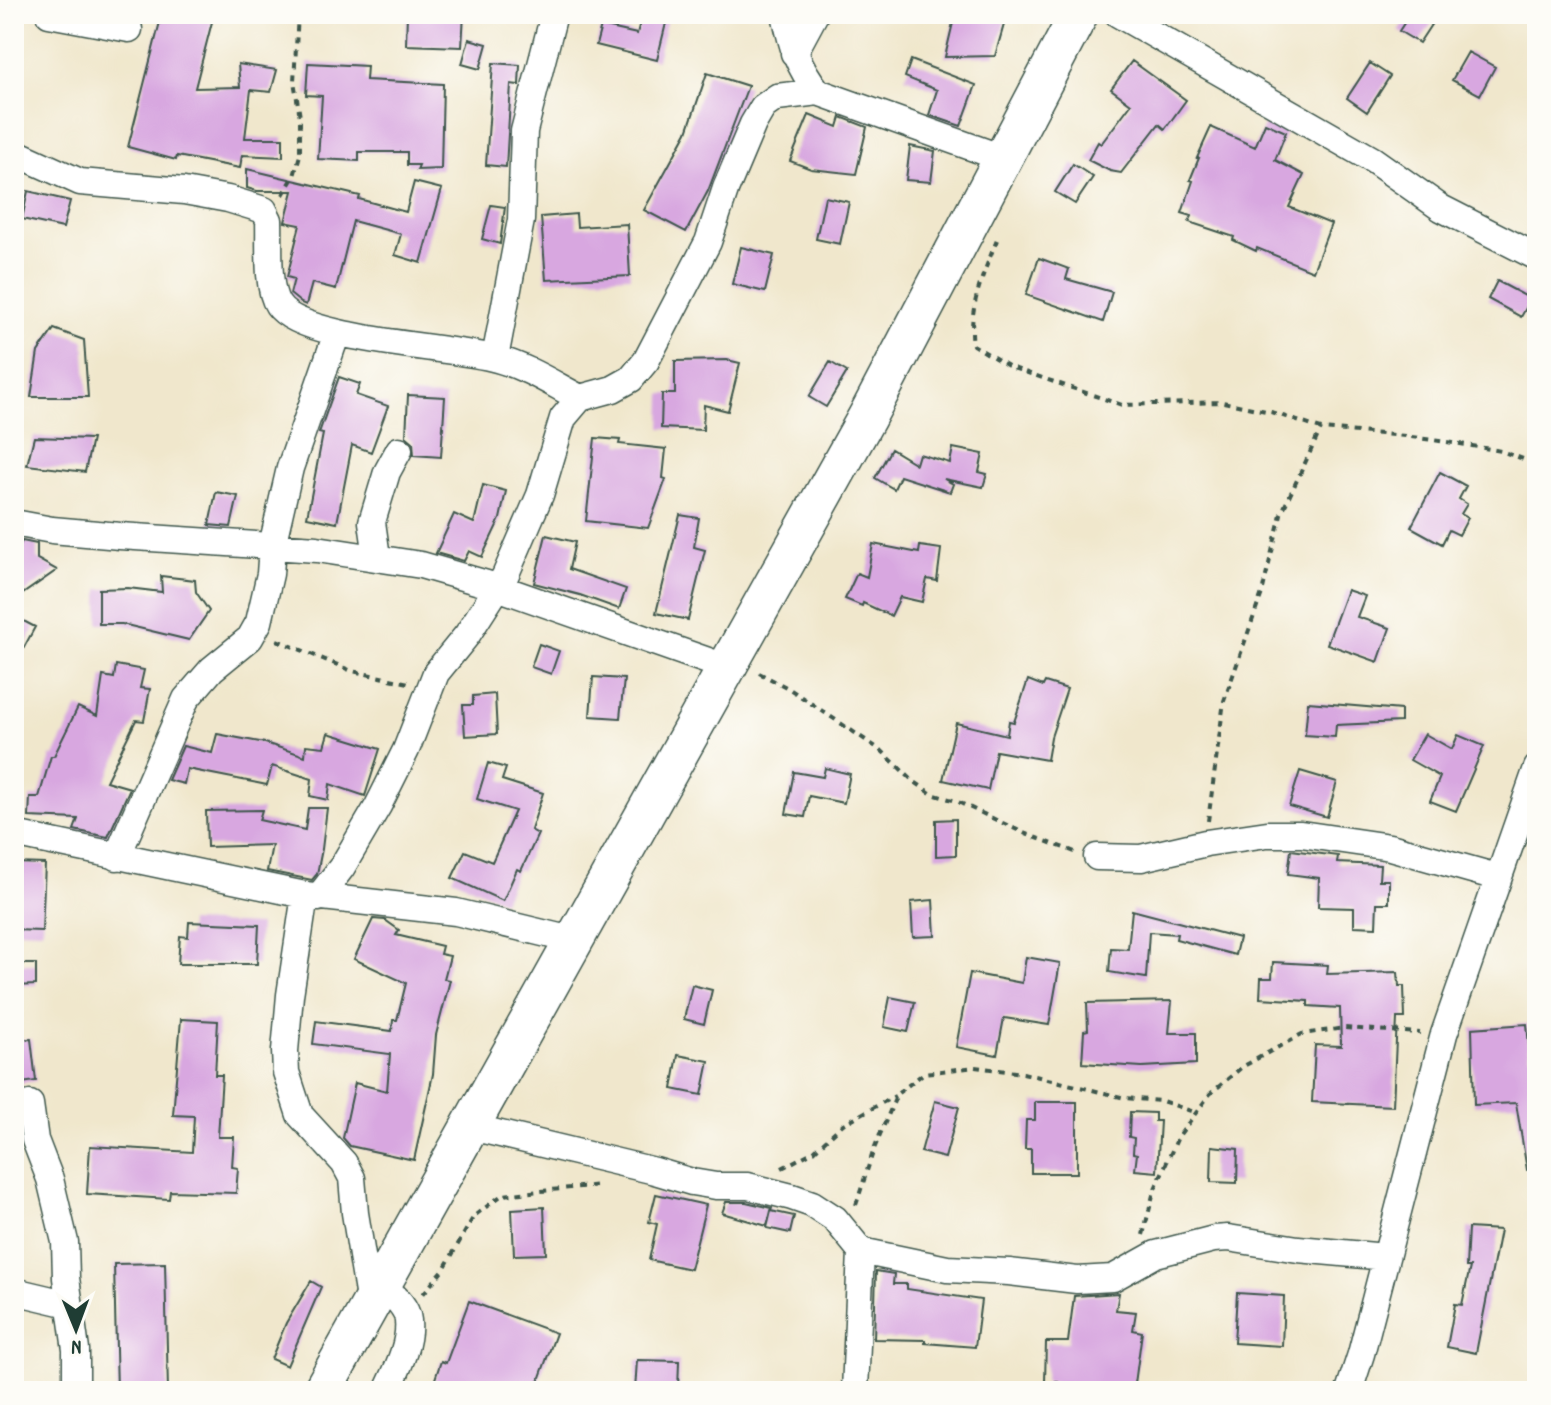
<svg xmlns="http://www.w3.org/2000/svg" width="1551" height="1405" font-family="Dekko,sans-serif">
<rect width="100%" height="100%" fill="#fdfcf7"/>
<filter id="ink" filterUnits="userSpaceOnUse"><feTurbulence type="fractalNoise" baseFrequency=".0125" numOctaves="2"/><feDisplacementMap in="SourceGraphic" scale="16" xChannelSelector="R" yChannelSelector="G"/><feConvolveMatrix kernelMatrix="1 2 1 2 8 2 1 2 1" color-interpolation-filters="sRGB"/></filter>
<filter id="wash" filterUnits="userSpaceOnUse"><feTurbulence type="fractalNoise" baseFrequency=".006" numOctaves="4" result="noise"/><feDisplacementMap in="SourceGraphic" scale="32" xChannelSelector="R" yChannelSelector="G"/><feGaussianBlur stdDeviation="1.8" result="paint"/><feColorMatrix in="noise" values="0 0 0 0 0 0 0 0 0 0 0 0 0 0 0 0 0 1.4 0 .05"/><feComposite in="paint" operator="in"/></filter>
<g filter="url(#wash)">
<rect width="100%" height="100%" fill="#f0e7cc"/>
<g id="blocks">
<!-- building -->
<path fill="#d8a7e0" d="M162,14H214L195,88L240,87L238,64L277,70L271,92L251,90L245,138H283V157L242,155L240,168L177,156L176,160L128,147Z
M407,14H464L462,47L406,45Z
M642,14L667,19L657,60L596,45L601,26L637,34Z
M955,14H1007L995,56L945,57Z
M1410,14H1438L1419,43L1399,31Z
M469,39L487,44L480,69L462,64Z
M1468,52L1495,67L1480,95L1452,80Z
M911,60L976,85L961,126L929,115L937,90L905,77Z
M1132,61L1186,100L1165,129L1159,124L1121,173L1110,171L1088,160L1098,142L1101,144L1131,104L1111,89Z
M308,63L367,66L366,80L443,84L441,169L417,170L419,165H407V152H359V161L318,159L322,96L306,95Z
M493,63L520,65L519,85L511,84L506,167L486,165Z
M1370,63L1390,76L1367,112L1347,98Z
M707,73L748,86L708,191L686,232L644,210L687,132Z
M809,115L838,127L841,117L867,127L856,174L811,169L790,161Z
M1265,123L1286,132L1275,160L1304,175L1289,207L1331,224L1313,271L1257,248L1256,251L1233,240L1234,237L1189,222L1192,216L1182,213L1193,181L1190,180L1199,158H1197L1211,127L1255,147Z
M910,146L935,151L931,182L906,180Z
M1073,164L1093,177L1075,204L1055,192Z
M247,169L360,196L359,199L406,212L414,182L442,189L421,263L395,255L401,234L353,221L336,289L312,283L306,305L301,303L290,294L294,279L287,277L300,225L285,222L293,191H257L247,188Z
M28,191L70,201L63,228L22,219Z
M825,197L849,202L840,244L816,239Z
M491,205L505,207L500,244L482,239Z
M576,214L577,227L627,224L630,276L546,280L541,217Z
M741,247L774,255L765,292L732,284Z
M1039,258L1069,269L1066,279L1112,292L1103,322L1026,295Z
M1497,281L1531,299L1521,317L1488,299Z
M54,329L84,340L88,397H31L38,352Z
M727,360L740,363L728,411L704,405L703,430L661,428L662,394H675V361Z
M830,362L847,372L826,407L809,397Z
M339,377L360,384L356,395L388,406L371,452L352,445L337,523L307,517L323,434L319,433Z
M408,395L445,397L441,457L414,455L413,442L406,436Z
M34,437L92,439L85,472L27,465Z
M595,438L620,440L619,444L666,449L663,478L666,479L648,528L586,521Z
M953,448L983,454L979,472L987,474L983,487L944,479L953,484L950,492L900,476L894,489L875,478L891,449L916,464L919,454L950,463Z
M1440,472L1466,486L1459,499L1467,504L1461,514L1468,518L1459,535L1449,530L1442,544L1411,527Z
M483,485L506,491L500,519L482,557L469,551L464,561L436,553L454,514L474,523Z
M216,492L238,496L231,527L209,525Z
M680,515L699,518L694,547L705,550L688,620L656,613Z
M546,535L575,542L569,569L626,589L619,609L580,595L534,583Z
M22,541L37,544V559L57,570L14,600V557Z
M873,544L919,553L920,546L941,549L937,581L927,579L922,602L900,597L891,616L863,603L862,606L845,599L857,573L867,577Z
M161,576L195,580L196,592L209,611L189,640L122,624H99V589L128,588L162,592Z
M1347,590L1365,596L1357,617L1390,628L1378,662L1327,644Z
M14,616L35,627L14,666Z
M539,644L559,651L551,674L531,667Z
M116,665L144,670L140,688L150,689L144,721L136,720L106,781L130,788L108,837L74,830L78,819L29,817L30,797H39L51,756H54L78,707L97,716L103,676L114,678Z
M593,677L624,679L620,718L590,716Z
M1028,680L1043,686L1045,682L1067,689L1051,737L1047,760L996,751L988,790L943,780L956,723L1007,735L1009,721L1014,722Z
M495,694L497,734L465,736L463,705H473V696Z
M1308,702L1401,710V722L1336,725L1335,737L1305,735Z
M328,733L380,749L365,796L330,784L328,800L310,796L312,779L272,766L267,785L187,769L184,784L168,780L183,746L212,753L217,734L265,743L305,756L306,745L324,747Z
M1425,734L1452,749L1458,735L1484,746L1456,811L1430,801L1440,777L1410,760Z
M488,763L506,768L502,780L543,793L531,830L538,834L521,871L517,869L503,901L452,878L465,851L492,862L515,811L477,799Z
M825,768L850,774L844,803L809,796L805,817L786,814L794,772L823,777Z
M1300,771L1337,782L1327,817L1289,806Z
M308,808H327L322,849L317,874L312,880L267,871L272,845L207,847L206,811L262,810L259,820L305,830Z
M956,819V855L936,856V820Z
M1291,850L1338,856L1337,863L1380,865L1379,880H1389V903H1377L1376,927L1354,926V908L1318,907L1319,878L1288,874Z
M14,863L45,864L42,931L14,930Z
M933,900L935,936L913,937L911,902Z
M1132,910L1239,938L1235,955L1176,939L1177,934L1149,932L1146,978L1109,972L1111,948L1128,949Z
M373,919L385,920L399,930L396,935L442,946L440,954L450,956L444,979L450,980L436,1035L433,1074L414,1160L350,1146L343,1138L355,1083L387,1091L390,1054L313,1044L316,1021L392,1031L393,1020H397L406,983L354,959Z
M189,922L259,925L257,964H178L180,936L188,937Z
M1026,957L1060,963L1049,1025L1004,1018L997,1055L956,1047L970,973L1022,983Z
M1273,962L1328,965L1327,974L1398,972L1399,986H1404L1405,1018H1397L1393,1106L1312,1102L1315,1045L1341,1046L1340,1008L1308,1006V1001L1260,998L1261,978H1272Z
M14,964H36V985L14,986Z
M692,985L712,990L704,1024L684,1019Z
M890,997L915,1002L908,1032L884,1027Z
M1172,1001L1169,1033H1196V1064L1142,1067L1082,1063L1084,1031L1088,1030L1087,1003Z
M181,1019L218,1021L215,1075H222L218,1137H234L232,1167L238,1168L236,1193L170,1191L169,1199L87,1194L90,1146L192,1152L194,1116L173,1115Z
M1527,1024L1530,1057H1537V1169L1527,1170L1516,1103L1474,1105L1472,1028Z
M31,1039L36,1081L14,1084V1040Z
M678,1055L709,1061L702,1095L672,1089Z
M935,1101L959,1107L945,1158L921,1152Z
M1035,1102H1077V1173H1031V1149H1025L1026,1120H1035Z
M1130,1112L1155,1113V1121H1160L1157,1172L1135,1170L1137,1154L1133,1153L1134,1138L1129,1137Z
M1212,1146L1238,1149L1237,1183L1211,1182Z
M656,1194L706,1205L690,1269L649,1260L657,1224L649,1222Z
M726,1202H746L772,1208L767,1226L722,1213Z
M544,1207L546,1254L514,1255L512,1209Z
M771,1211L794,1216L790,1233L767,1228Z
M1468,1228L1500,1230L1476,1353L1447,1347L1455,1304L1462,1305L1470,1267H1466Z
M165,1263L168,1391H117L114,1264Z
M876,1271L894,1274L893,1284H907V1289L981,1300L975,1347L925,1343V1340L874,1339Z
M311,1281L321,1287L287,1366L271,1359L286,1323Z
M1119,1293L1116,1310L1136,1312L1133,1330L1142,1332L1134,1391H1057L1058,1382H1045L1046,1342H1068L1074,1296Z
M1237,1293L1284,1296L1282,1346L1234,1343Z
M469,1301L556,1333L535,1391H431L441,1361L446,1363Z
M637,1360L679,1361L678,1391H635Z"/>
</g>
</g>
<g filter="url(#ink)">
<use href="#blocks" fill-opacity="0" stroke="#3e564b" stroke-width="2"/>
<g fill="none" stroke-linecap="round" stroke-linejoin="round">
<defs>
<path id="street" d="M49,14L129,29
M785,14C792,46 797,65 818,92
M1118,14L1373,160L1441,208L1537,257
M794,53L815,14
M14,152L80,182L184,191L228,199L264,210L269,220C270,242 266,287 278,305C302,341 451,346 497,359C527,367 553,384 580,398
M495,358L521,220L524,131L554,14
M14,523L52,530L120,536L317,549L421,565L497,587L728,668
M377,557L372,522L387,472L399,450
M14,834L305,895L456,912L576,941
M117,857L186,699L212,669L250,638L259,622L270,574L272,546L290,468L337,333
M1097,857L1141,858L1206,843L1267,834H1301L1390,847L1497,877
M305,895L290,995L285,1051L286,1072L300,1115L344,1163L352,1178L355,1213L370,1305
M318,898L342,867L378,806L406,750L436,673L467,635L505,576L540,495L563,418L580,398L613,389L631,379L646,361L708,242L726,188L753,124L763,107L777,97L818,92L1002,158
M30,1104L35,1140L50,1179L65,1242L66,1278L76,1350V1391
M471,1127L655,1171L692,1182L716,1186H748L792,1197L812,1204L835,1219L861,1251L855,1391
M861,1251L947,1269L1009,1272L1077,1280L1113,1278L1156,1254L1214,1239L1228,1238L1298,1249L1386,1257
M382,1285C391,1293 403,1303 407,1315C413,1339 397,1370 387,1391
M14,1291L69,1304
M1349,1391L1361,1354L1444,1034L1537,768"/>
<path id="secondary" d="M322,1391L867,417L1079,14"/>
</defs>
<!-- street casing -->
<use href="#street" stroke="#3e564b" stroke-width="29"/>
<!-- secondary casing -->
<use href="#secondary" stroke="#3e564b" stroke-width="41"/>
<!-- path -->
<path stroke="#3e564b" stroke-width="4" stroke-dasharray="6 6" stroke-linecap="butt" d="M283,195L294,176L300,155V117L294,81L298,14
M997,240C983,274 968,308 973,345L1010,367L1122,405L1223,402L1271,412L1321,429L1405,436L1467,445L1501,451L1537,464
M277,640L352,671L409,683
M759,673L788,688L882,751L912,780L932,794L956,801L1026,834L1075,852
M1208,821L1224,701L1262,593L1281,514L1321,429
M782,1168L814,1151L843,1124L895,1096
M856,1205L874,1149L897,1094L924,1073L975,1067L1023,1073L1125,1098L1162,1101L1194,1112
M1143,1235L1154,1191L1178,1137L1210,1094L1242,1067L1302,1034L1345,1028L1420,1033
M423,1294L444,1269L474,1216L502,1195L600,1185"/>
<!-- street -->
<use href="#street" stroke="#fff" stroke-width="26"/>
<!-- secondary -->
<use href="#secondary" stroke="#fff" stroke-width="38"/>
</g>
</g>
<!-- margin -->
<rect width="1551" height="1405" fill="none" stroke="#fdfcf7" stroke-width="48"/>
<!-- north arrow -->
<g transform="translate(76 1329) rotate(179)" stroke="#fdfcf7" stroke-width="6" paint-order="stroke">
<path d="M0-6L14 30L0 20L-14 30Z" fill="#1f3d34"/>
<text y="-12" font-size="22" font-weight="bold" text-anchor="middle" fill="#1f3d34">N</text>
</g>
</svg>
